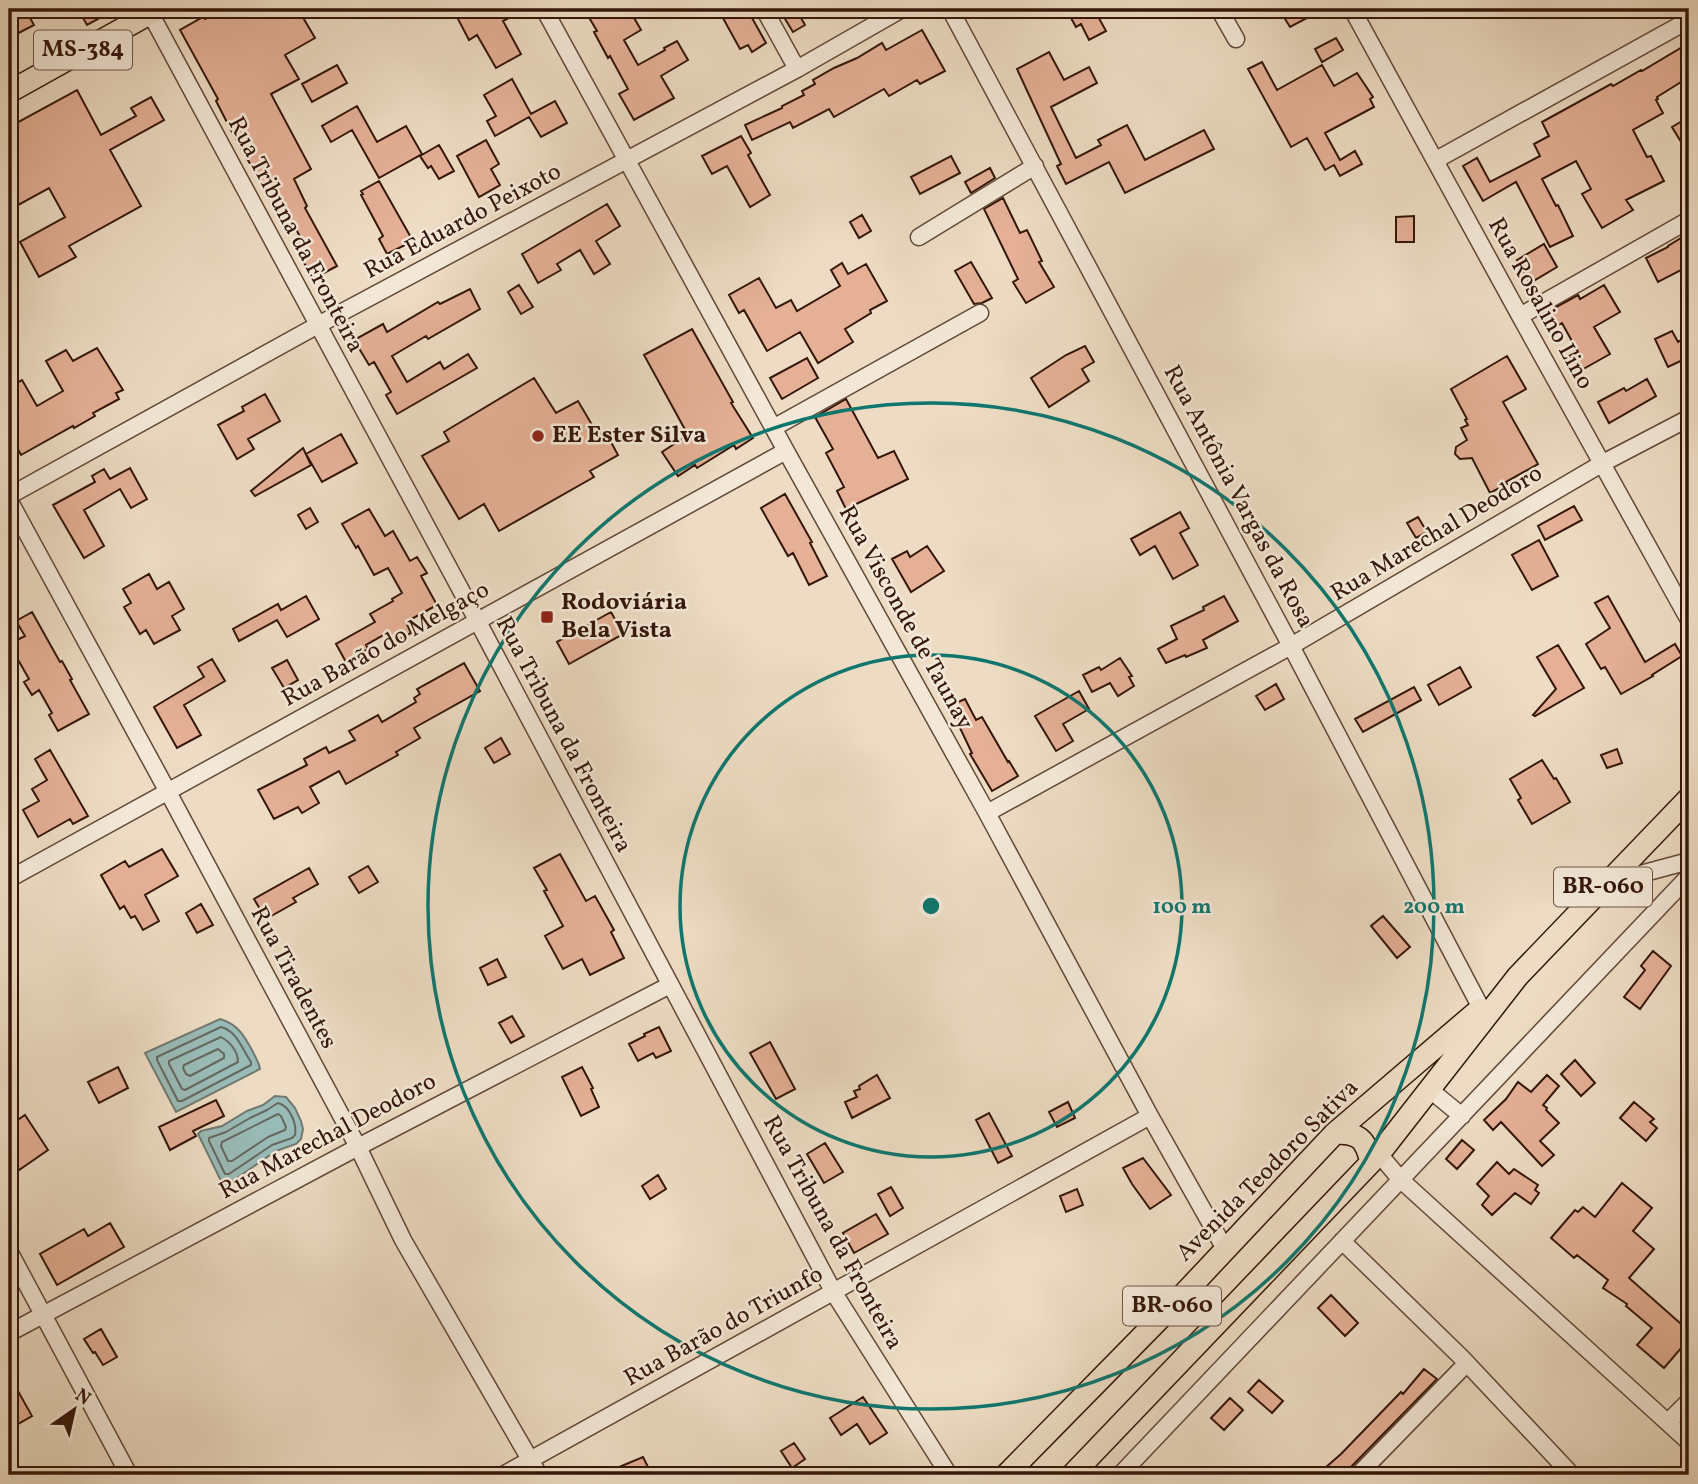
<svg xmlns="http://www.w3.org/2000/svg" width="1698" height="1484" font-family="Vollkorn,serif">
<rect width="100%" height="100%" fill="#eddcc3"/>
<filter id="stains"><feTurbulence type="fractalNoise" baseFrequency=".00286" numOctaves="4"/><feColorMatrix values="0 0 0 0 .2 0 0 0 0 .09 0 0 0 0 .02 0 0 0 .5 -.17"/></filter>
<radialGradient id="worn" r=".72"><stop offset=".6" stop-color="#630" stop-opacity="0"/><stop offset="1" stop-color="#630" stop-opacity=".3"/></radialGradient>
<!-- water -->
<path fill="#99bbb7" stroke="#717971" stroke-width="2" d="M220,1019C238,1024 245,1037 253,1052C256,1059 259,1062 260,1069L176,1112L145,1053Z
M275,1096L286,1097L295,1108L301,1121L303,1129L301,1139L296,1144L276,1151L224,1187L198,1134L201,1131L222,1126L247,1111L263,1105Z"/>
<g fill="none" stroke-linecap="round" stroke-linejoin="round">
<!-- shore -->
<path stroke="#666860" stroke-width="2" d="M221,1027C237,1031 242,1049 251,1062V1065L182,1101H178L157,1060V1057Z
M221,1037C230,1042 238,1051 238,1062L185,1090L182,1089L169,1064V1061Z
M218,1049L224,1054V1058L190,1076L186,1074L183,1068L184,1065Z
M278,1103C290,1106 297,1124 295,1135L292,1138L272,1145L229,1174H225L209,1141V1138L226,1132L250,1118L267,1110Z
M278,1114L281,1116L286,1127L285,1130L268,1137L232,1161H228L221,1146L222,1142Z"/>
</g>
<!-- building -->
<path fill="#e5b096" stroke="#341608" stroke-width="2" d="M9,9H25L34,25L9,38Z
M78,9H116L87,25Z
M225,9H298L315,38L285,55L299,79L271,94L311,169L294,179L307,206L305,208L337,266L313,279L292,241L300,237L276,188L267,193L233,134L216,101L218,99L180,30L203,17L205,19Z
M476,9H503L509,18L503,21L521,54L496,68L477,35L469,40L458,19Z
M584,9H629L641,30L624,40L638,65L665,50L664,48L677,41L688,60L661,76L674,98L634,120L619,94L628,89L610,56L608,58L594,32L597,31Z
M718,9H747L766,43L752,52L748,45L740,49Z
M779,9H817L801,18L805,25L793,32Z
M1066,9H1094L1106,31L1089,40L1081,24L1076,27Z
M1279,9H1324L1290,27Z
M922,30L945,71L920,84L917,80L889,96L884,89L834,117L829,109L793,128L790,122L752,140L745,125L782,108V106L804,95L802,91L815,84L813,80L834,68L857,58L882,43L886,50Z
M1336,38L1343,50L1322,62L1315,49Z
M1689,43V77L1657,97L1658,99L1656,100L1663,113L1633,130L1647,157L1651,156L1664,181L1626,200L1633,210L1602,228L1582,194L1591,189L1576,161L1542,179L1556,206L1558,205L1573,236L1550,247L1516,182L1483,201L1463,166L1477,158L1490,182L1540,156L1534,144L1549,136L1542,122L1611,84L1613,86L1641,70L1642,71Z
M1049,52L1064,80L1089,67L1097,83L1051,107L1076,158L1101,145L1098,140L1127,125L1145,160L1204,130L1214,149L1125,193L1109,162L1066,184L1057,166L1061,164L1017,69Z
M1262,62L1277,90L1322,65L1334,86L1357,73L1373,97L1370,99L1374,107L1325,133L1340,160L1355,151L1362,164L1340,176L1334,165L1325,170L1307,138L1291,147L1248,69Z
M337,65L347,83L312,102L302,84Z
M512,79L531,114L555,101L567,123L541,137L529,117L495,136L487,121L496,116L484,95Z
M77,90L101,135L136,116L131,108L151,97L164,120L110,150L141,206L69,246L76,257L39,277L20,242L65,217L49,188L9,210V127Z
M357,106L377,142L406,126L422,154L379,178L352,130L331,142L322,126Z
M1689,117V155L1672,127Z
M741,136L751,153L748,155L770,195L750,207L727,166L712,174L702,156Z
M486,140L499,164L491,169L500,185L479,197L457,156Z
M439,145L454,171L439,179L431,166L428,168L420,156Z
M951,156L960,173L920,194L911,177Z
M990,168L995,178L971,193L965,182Z
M379,181L413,241L387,254L379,239L383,236L361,195L363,194L361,191Z
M1003,198L1020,233L1027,230L1042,261L1039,262L1054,287L1026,303L1013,282L1018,279L984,209Z
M607,204L620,226L596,241L610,264L594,274L580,250L557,264L561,270L538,283L522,254Z
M862,215L871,231L859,238L850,222Z
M1414,216V242H1396V217Z
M1689,233V266L1658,282L1646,258L1668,247V246Z
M1544,244L1557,267L1530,283L1517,260Z
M971,262L992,298L982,303L974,304L955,271Z
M842,263L848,274L866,264L887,301L870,310L871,313L845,329L853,342L818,363L800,332L767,351L744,310L739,313L729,295L759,278L776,308L791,300L797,311L840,286L831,270Z
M519,285L533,307L521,314L508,292Z
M1604,285L1620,312L1594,327L1610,354L1578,372L1569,356L1578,352L1562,323L1555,327L1547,312L1578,295L1580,299Z
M470,289L480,309L428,339L426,336L392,356L407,382L440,362L444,369L468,354L477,368L397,414L386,395L391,392L374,362L369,365L354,340L383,324L387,332L438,302L440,304Z
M692,329L733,402L731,403L753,438L736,449L734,445L697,468L695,465L678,476L662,452L688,435L644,355Z
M1672,331L1678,342L1689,336V357L1668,367L1655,339Z
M1085,346L1094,362L1082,369L1089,381L1049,407L1031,378L1066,355Z
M97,348L123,390L116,393L119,399L93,413L95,416L74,428L73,426L21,455L9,432V387L22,380L37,406L63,391L46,361L66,350L73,361Z
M1507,356L1526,389L1503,402L1538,464L1506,482L1507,484L1490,493L1472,458L1460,459L1455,454L1456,447L1467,440L1461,428L1468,425L1465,420L1467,419L1451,389Z
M807,358L818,378L782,399L770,378Z
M534,378L556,413L578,401L598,435L605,431L618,455L590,471L594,477L499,531L484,504L459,519L422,456L449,441L444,432Z
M1647,379L1656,396L1609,423L1598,402L1624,388L1626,391Z
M265,394L280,421L248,439L254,449L237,459L218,425L244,411L242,407Z
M846,399L878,458L894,451L908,479L846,509L837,491L844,487L826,453L833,449L815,417Z
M341,434L357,463L322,482L306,454Z
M303,448L311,465L255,496L251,491Z
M130,468L147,499L131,508L120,489L84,510L104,546L84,558L53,505L95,482L92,476L104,469L110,479Z
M785,494L812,542L810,543L827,576L809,585L793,553L788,556L761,508Z
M1574,506L1582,520L1545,540L1538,526Z
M310,508L318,522L306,529L298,515Z
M369,509L385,536L393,531L410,561L417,557L427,573L421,576L437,605L406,622L411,633L394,642L389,632L366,645L368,649L346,662L336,644L375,622L370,614L393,601L392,599L402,593L388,568L374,575L358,546L356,548L342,524Z
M1180,512L1189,528L1180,533L1198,565L1173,579L1155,546L1140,555L1131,539Z
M1418,517L1427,532L1416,538L1407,523Z
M1539,540L1558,576L1532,590L1512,555Z
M927,546L944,571L911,592L892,559L907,551L910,557Z
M149,574L157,589L169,582L184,609L172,616L180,630L154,644L146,630L140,634L124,607L131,603L123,589Z
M306,596L319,619L287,637L277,620L239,641L233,629L278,604L281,610Z
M1224,596L1238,621L1203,640L1207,648L1186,657L1185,655L1166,663L1158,649L1177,639L1171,626L1204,610L1203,607Z
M1608,596L1645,662L1675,644L1682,656L1652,675L1653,676L1621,694L1605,667L1601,669L1586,644L1610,628L1595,603Z
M32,612L60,662L62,661L72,679L70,680L89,714L58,731L49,715L52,713L39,690L32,695L24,682L29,679L9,644L25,636L16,621Z
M611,612L623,634L569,664L557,642Z
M1558,645L1584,688L1535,716L1533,715L1556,689L1537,657Z
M1120,658L1132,676L1129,677L1134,686L1118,696L1110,683L1092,692L1083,675L1099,667L1101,670Z
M212,659L225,681L184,705L201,735L177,748L154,707L204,677L198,667Z
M287,660L298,680L284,688L272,668Z
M464,663L480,691L414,728L420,738L396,752L398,755L346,784L339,771L310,787L319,803L302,813L298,807L274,819L258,790L307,765L304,759L326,747L329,753L355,740L349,731L378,715L382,722L416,702L414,698L420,694L417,689Z
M1460,667L1471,687L1439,705L1428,685Z
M1276,684L1284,699L1265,710L1256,696Z
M1414,687L1421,700L1363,732L1355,719Z
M1079,691L1089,709L1063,724L1073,741L1056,751L1035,716Z
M965,699L976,720L982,717L1008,762L1009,761L1018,776L992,791L970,754L972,753L960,728L962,727L951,705Z
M501,738L510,754L494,763L485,748Z
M1617,749L1622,763L1607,768L1601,755Z
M50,750L88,816L73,824L70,819L38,837L23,810L39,801L32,789L47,780L35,759Z
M1542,760L1554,779L1556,778L1570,802L1532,824L1518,800L1521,798L1510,779Z
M162,849L178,876L145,895L159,921L143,930L135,916L131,918L124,906L120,909L101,875L125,861L129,867Z
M560,854L586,901L595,896L614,930L611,932L624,958L590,975L582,959L563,969L545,936L563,926L544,891L547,890L534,868Z
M368,866L378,882L359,893L349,877Z
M309,868L318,884L293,898L296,902L266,919L254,899Z
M201,904L213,925L197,933L186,913Z
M1383,916L1410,947L1397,958L1371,926Z
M1653,951L1671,966L1640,1009L1624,997L1645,970L1641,966Z
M497,959L506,977L488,985L480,968Z
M512,1016L524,1036L511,1043L499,1023Z
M659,1027L671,1051L656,1058L653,1053L638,1061L629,1044L645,1036L644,1034Z
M770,1042L795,1089L776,1099L750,1053Z
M1575,1060L1595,1083L1581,1096L1561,1074Z
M118,1067L128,1088L99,1103L88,1082Z
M582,1067L593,1088L591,1089L599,1107L581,1116L562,1077Z
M877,1075L890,1098L852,1118L845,1102L857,1097L854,1091L860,1089L859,1086Z
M1547,1075L1559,1086L1543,1105L1547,1108L1546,1110L1559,1123L1540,1141L1554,1155L1542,1166L1501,1122L1493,1130L1484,1120L1506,1099L1518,1082L1531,1092Z
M216,1100L224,1116L193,1131L196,1136L170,1150L159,1127Z
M1068,1102L1075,1118L1057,1127L1049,1112Z
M1634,1102L1654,1119L1650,1122L1657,1128L1646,1141L1620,1118Z
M989,1113L1012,1156L998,1163L976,1120Z
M25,1115L48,1150L19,1170L9,1155V1133L16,1129L12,1124Z
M1462,1140L1474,1150L1457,1169L1446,1159Z
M825,1143L843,1172L824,1183L807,1154Z
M1143,1158L1171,1195L1150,1209L1132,1184L1123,1168Z
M1497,1162L1509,1174L1514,1169L1538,1185L1535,1190L1539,1193L1531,1204L1515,1193L1492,1215L1482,1205L1489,1196L1477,1184Z
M658,1175L666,1189L650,1199L642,1186Z
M1622,1183L1652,1208L1633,1231L1654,1249L1629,1278L1689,1331V1339L1664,1368L1637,1345L1652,1328L1626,1306L1627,1304L1603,1288L1608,1280L1577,1255L1574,1258L1551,1238L1575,1210L1578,1212L1583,1207L1595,1217Z
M891,1187L903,1208L890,1216L878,1194Z
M1077,1189L1083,1205L1066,1212L1060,1196Z
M876,1214L888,1234L854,1253L843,1233Z
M110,1223L124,1247L57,1285L40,1254L84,1229L88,1236Z
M1331,1295L1358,1323L1345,1336L1318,1308Z
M101,1329L117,1357L103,1365L95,1352L93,1353L84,1339Z
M1424,1369L1437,1379L1350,1468L1345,1475H1317L1341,1454L1401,1392L1403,1394Z
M9,1375L32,1416L9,1429Z
M1259,1380L1283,1401L1272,1413L1248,1392Z
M863,1397L887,1433L870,1444L857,1424L841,1435L830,1418Z
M1230,1398L1243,1410L1224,1430L1211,1418Z
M794,1443L805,1459L792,1468L781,1451Z
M643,1457L652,1475H600Z"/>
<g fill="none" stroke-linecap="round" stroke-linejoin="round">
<defs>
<path id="minor" d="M148,9L477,620L834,1293L949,1475
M544,9L786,451L987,813L1150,1116L1225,1249
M764,9L797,69
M950,9L1291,646L1481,1008
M1219,9L1236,39
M1352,9L1520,316L1689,620
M1436,160L1689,20
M919,237L1035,166
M1520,316L1689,220
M773,428L980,313
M9,496L318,325L797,69L902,9
M9,500L168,792L358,1147L403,1240L539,1475
M987,813L1291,646L1603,463L1689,418
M9,879L786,451
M1607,883L1689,861
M1429,1089L1462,1116
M1379,1154L1401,1180L1689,1442
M1342,1241L1462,1358L1572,1475
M9,1251L129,1475
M9,1333L358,1147L670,985
M1668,1422L1689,1401
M503,1475L1150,1116
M1120,1475L1689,876
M1358,1475L1467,1363"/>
<path id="major" d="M9,92L158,9
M1335,1133C1360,1133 1365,1139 1371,1162
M1006,1475L1178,1300L1335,1133L1480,1009
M1072,1475L1379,1154L1518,976L1689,798"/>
</defs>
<!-- minor casing -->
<use href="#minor" stroke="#624837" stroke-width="19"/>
<!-- major casing -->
<use href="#major" stroke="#341608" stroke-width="24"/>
<!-- minor -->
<use href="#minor" stroke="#f3e8d8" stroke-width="16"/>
<!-- major -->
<use href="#major" stroke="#eddcc3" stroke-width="21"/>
</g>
<!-- distance rings -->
<g fill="none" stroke="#0f766e" stroke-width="3.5">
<circle cx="931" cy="906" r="251"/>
<circle cx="931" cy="906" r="503"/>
</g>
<!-- markers -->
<g fill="#8f2418" stroke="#f3e8d8" stroke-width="2.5">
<circle cx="538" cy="436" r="7"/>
<rect x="540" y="610" width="14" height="14" rx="3.5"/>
</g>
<g text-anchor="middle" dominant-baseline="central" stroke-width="5" stroke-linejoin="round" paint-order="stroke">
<!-- shield labels -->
<g fill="#f3e8d8" stroke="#6d5546" stroke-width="2">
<rect x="34" y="30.5" width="98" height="39" rx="5"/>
<rect x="1554" y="867.5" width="98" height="39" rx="5"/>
<rect x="1123" y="1286.5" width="98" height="39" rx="5"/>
</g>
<g font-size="23" font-weight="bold" fill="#341608">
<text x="83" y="50">MS-384</text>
<text x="1603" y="887">BR-060</text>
<text x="1172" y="1306">BR-060</text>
</g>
<!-- street labels -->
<g font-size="24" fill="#341608" stroke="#f3e8d8">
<text transform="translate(463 222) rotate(-28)">Rua Eduardo Peixoto</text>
<text transform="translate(295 235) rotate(62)">Rua Tribuna da Fronteira</text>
<text transform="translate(1540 304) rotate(61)">Rua Rosalino Lino</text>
<text transform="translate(1238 497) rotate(62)">Rua Antônia Vargas da Rosa</text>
<text transform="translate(1437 534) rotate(-31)">Rua Marechal Deodoro</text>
<text transform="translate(905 618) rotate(61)">Rua Visconde de Taunay</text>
<text transform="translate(386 645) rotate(-29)">Rua Barão do Melgaço</text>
<text transform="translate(563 735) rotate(62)">Rua Tribuna da Fronteira</text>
<text transform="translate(293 978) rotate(62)">Rua Tiradentes</text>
<text transform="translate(328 1137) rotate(-28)">Rua Marechal Deodoro</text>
<text transform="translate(1268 1171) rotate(-45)">Avenida Teodoro Sativa</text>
<text transform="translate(832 1233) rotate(61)">Rua Tribuna da Fronteira</text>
<text transform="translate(724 1327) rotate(-29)">Rua Barão do Triunfo</text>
</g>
<!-- poi labels -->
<g font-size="24" font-weight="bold" fill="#341608" stroke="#f3e8d8" text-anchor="start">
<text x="552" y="436">EE Ester Silva</text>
<text x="561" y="603">Rodoviária<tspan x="561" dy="28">Bela Vista</tspan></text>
</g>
</g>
<circle cx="931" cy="906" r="10" fill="#0f766e" stroke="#f3e8d8" stroke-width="3.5"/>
<g font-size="21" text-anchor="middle" font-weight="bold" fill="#0f766e" stroke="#f3e8d8" stroke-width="5" stroke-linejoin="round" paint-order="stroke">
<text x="1182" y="913">100 m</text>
<text x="1434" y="913">200 m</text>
</g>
<!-- margin -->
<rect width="1698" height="1484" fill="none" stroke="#eddcc3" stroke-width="35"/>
<rect x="10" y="10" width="1677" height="1463" fill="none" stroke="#341608" stroke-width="3.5"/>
<rect x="18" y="18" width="1663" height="1449" fill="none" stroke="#341608" stroke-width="2"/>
<!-- north arrow -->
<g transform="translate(74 1410) rotate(34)" stroke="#f3e8d8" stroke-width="5" paint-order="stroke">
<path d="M0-5L12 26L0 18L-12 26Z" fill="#341608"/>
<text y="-10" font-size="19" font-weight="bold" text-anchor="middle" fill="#341608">N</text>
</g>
<rect width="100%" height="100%" filter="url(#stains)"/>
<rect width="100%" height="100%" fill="url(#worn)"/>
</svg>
